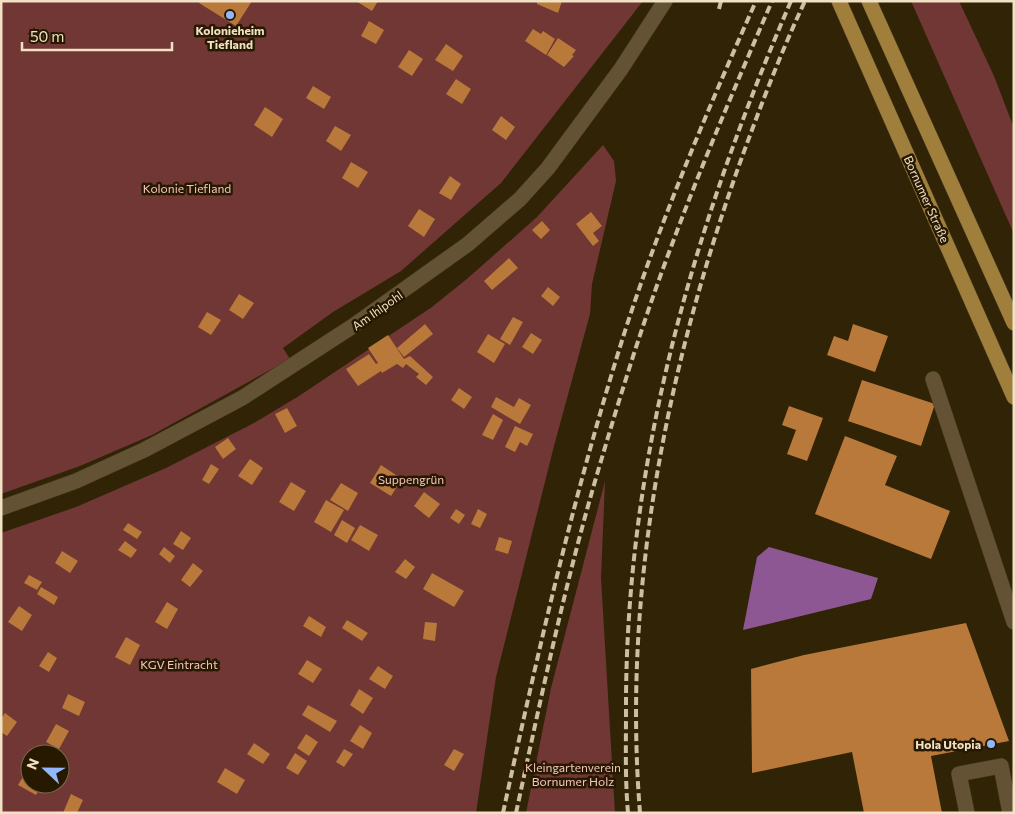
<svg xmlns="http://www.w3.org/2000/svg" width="1015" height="814" font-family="Commissioner,sans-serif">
<rect width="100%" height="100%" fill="#312306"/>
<!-- green -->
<path fill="#703735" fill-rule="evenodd" d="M1,1H643L501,183L401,271L333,312L283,348L290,359L152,435L80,466L1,494Z
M911,1H959L994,76L1014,128V234Z
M603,145L614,161L616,181L592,284L590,314L554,446L496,677L476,813H1V533L76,507L166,468L254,423L299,396L432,307L468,278L537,217ZM30,754H60V784H30Z
M605,481L601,578L615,813H526L551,688Z"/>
<!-- water -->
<path fill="#8d5794" d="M769,547L878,578L871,599L743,630L757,557Z"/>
<!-- building -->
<path fill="#b8793a" d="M200,1H252L236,26L199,3Z
M356,1H378L372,11Z
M537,1H562L558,13L537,4Z
M369,21L384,30L376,44L361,36Z
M533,29L541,34L543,31L555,39L546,55L525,41Z
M558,38L576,50L572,55L574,56L564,67L547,55Z
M446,44L463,56L453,71L435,60Z
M409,50L423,59L412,76L398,67Z
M456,79L471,89L462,104L446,94Z
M313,86L331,97L324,109L306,98Z
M265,107L283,119L272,137L254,125Z
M501,116L515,127L506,140L492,130Z
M335,126L351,135L341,151L326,141Z
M351,162L368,172L358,188L342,178Z
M450,176L461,184L451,200L439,193Z
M419,209L435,219L424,237L408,226Z
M591,212L602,226L593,233L599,241L593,246L576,224Z
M542,221L550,230L541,239L532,230Z
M509,258L518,268L492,290L484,281Z
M548,287L560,297L553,306L541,296Z
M239,294L254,303L243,319L229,310Z
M207,312L221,320L211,335L198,327Z
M513,317L523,322L510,345L500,339Z
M425,324L433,334L404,357L397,348Z
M853,324L888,336L875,372L827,355L834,336L848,341Z
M531,333L542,340L533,354L522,347Z
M488,334L505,344L494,363L477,352Z
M388,335L404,359L410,356L433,377L426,385L416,377L419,374L406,364L403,368L397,364L382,373L381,371L358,386L346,369L369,354L376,364L378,363L368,348Z
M862,380L935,404L921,446L848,421Z
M459,388L472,397L464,409L451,400Z
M496,397L514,407L519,398L531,405L520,424L491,407Z
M789,406L823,418L807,461L787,454L796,430L782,425Z
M287,408L297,426L285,433L275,414Z
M493,414L503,420L493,440L482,435Z
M515,426L533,434L527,446L520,442L515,452L505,447Z
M845,436L897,456L885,485L950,511L931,559L815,514Z
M228,438L236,449L223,459L215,447Z
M250,459L263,468L252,485L238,476Z
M211,464L219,469L209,484L202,480Z
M381,465L402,479L391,496L370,483Z
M291,482L306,491L294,511L279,502Z
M341,483L358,493L348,511L330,500Z
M424,492L440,504L429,518L414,506Z
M326,500L344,510L331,532L314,522Z
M456,509L465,515L459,524L450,518Z
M478,509L487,514L480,528L471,524Z
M342,520L355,528L347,543L334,535Z
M128,523L142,532L137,539L123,530Z
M360,525L378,535L369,551L351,540Z
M181,531L191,538L183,550L173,544Z
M499,537L512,541L508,554L495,550Z
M125,541L137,550L131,558L118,550Z
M164,547L175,556L170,563L159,554Z
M62,551L78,561L70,573L55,563Z
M405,559L415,567L406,579L395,572Z
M193,563L203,571L190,587L181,580Z
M432,573L464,591L454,607L423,589Z
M29,575L42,582L37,590L24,583Z
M41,587L58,597L54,605L37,594Z
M167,602L178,609L167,629L155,622Z
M19,606L32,615L22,631L8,622Z
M309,616L326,627L321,637L303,626Z
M347,620L368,633L362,641L342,628Z
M425,622L437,623L435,641L423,639Z
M966,623L1009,741L931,756L942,813H864L852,752L752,773L751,669L804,655Z
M126,637L140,645L130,665L115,657Z
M48,652L57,658L49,672L39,666Z
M307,660L322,669L313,683L298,674Z
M378,666L393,676L385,689L369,679Z
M359,689L373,698L363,714L350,705Z
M68,694L85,702L79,716L62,708Z
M308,705L337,721L330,732L302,715Z
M5,713L17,722L7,736L1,732V719Z
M56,724L69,731L59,749L46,742Z
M360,725L372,733L363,749L350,741Z
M306,734L318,742L309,756L297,748Z
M254,743L270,754L263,764L247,754Z
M344,749L353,754L344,767L336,762Z
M454,749L464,754L454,771L444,765Z
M295,753L307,761L298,775L286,768Z
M225,768L245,780L237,794L217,782Z
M27,770L30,772V784H42L36,795L18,785Z
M71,794L83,800L77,813H63Z"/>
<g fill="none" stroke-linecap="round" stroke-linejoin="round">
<defs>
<path id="minor" d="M933,379L1014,622
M1,508L76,481L144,450L242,398L353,326L468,244L520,199L548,168L621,69L665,1
M967,813L959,774L1001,766L1010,813"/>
<path id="major" d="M839,1L1014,397
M869,1L1014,323"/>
</defs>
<!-- minor casing -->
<use href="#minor" stroke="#4c3e21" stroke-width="16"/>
<!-- major casing -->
<use href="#major" stroke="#4c3e21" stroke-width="16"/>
<!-- minor -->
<use href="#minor" stroke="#635334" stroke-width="15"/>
<!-- major -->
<use href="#major" stroke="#a07f3c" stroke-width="15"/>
<!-- rail -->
<path stroke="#cebfa3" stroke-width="4" stroke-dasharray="8 4" stroke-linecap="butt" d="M719,9L721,1
M503,813C538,651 575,489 625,331C661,219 708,109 756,1
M516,813C541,698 565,583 598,471C621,393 645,315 674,239C704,159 738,80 772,1
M628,813C625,779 626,746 626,712C625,464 693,227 791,1
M640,813C622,590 667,366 742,157C761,105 781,52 805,1"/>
</g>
<!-- markers -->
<g fill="#93b7fd" stroke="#271900" stroke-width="2">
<circle cx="230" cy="15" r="5"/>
<circle cx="991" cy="744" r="5"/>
</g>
<g text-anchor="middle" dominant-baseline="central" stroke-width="5" stroke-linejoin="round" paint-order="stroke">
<!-- poi labels -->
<g font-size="12" font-weight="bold" fill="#f1e2c6" stroke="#271900">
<text x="230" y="30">Kolonieheim<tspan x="230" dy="14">Tiefland</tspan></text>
<text x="981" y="744" text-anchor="end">Hola Utopia</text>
</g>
<!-- park labels -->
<g font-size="12" fill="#f5c4c0" stroke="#271900">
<text x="187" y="188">Kolonie Tiefland</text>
<text x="411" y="479">Suppengrün</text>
<text x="179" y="664">KGV Eintracht</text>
<text x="573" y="767">Kleingartenverein<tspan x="573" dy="14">Bornumer Holz</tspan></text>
</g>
<!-- street labels -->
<g font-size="12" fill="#f1e2c6" stroke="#271900">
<text transform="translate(927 199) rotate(66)">Bornumer Straße</text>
<text transform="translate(377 310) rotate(-35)">Am Ihlpohl</text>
</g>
</g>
<!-- border -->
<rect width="1015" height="814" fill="none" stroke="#f1e2c6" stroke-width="5"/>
<!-- north arrow -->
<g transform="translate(45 769) rotate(292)"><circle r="24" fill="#271900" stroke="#78694f"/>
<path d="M0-4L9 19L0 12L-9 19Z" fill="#93b7fd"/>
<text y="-8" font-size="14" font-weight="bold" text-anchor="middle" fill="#f1e2c6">N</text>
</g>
<!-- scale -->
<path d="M22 42v8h150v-8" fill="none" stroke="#f1e2c6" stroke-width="2.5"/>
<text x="30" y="42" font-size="15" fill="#f1e2c6" stroke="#271900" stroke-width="4" paint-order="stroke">50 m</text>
</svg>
